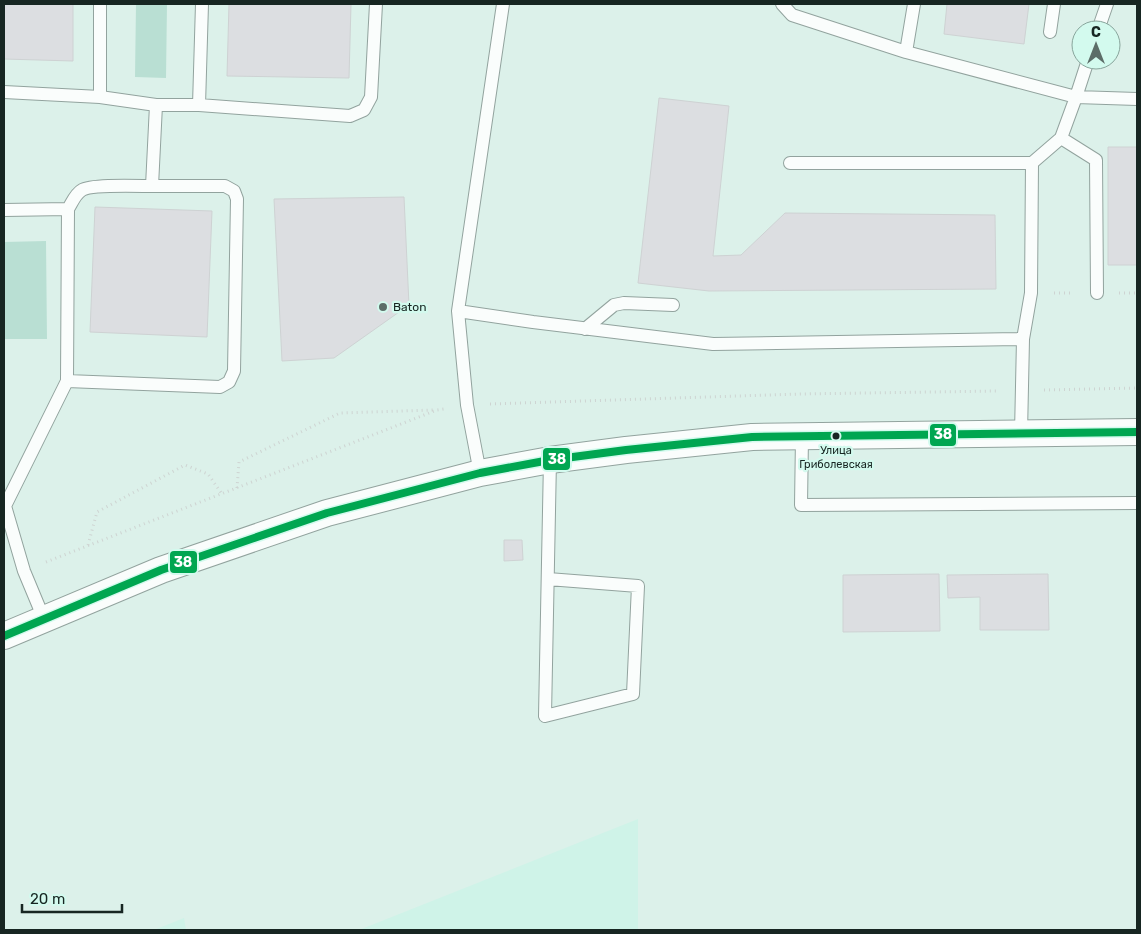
<svg xmlns="http://www.w3.org/2000/svg" width="1141" height="934" font-family="Rubik,sans-serif">
<rect width="100%" height="100%" fill="#dcf1ea"/>
<!-- built -->
<path fill="#cff3e8" d="M638,819V930H359Z
M184,918L186,930H154Z"/>
<!-- green -->
<path fill="#b9dfd3" d="M136,4H167L166,78L135,77Z
M46,241L47,339H4V242Z"/>
<!-- building -->
<path fill="#dcdee1" stroke="#ced2d3" d="M4,4H73V61L4,59Z
M229,4H351L349,78L227,76Z
M947,4H1029L1024,44L944,34Z
M659,98L729,106L713,256L741,255L785,213L995,215L996,289L709,291L638,283Z
M1108,147H1137V265H1108Z
M404,197L409,305L334,358L282,361L274,199Z
M95,207L212,211L207,337L90,332Z
M504,540H522L523,560L504,561Z
M939,574L940,631L843,632V575Z
M1048,574L1049,630H980V597L948,598L947,575Z"/>
<g fill="none" stroke-linecap="round" stroke-linejoin="round">
<defs>
<path id="service" d="M100,4V97
M782,4L792,15L906,52L1076,97L1088,60
M1098,30L1107,4
M1050,32L1054,4
M906,52L914,4
M4,92L100,97L156,105H199L350,116L364,110L371,97L376,4
M199,105L202,4
M1061,138L1096,160L1097,293
M790,163H1032
M4,210L68,209
M458,311L533,322L713,344L1023,339
M585,329L614,305L624,303L673,305
M67,381L68,209C72,203 75,194 82,190C91,184 139,186 152,186L156,105
M1021,433L1023,339L1031,293L1032,163L1061,138L1076,97L1137,99
M802,437L801,505L1137,503
M480,473L467,405L458,311L503,4
M548,579L638,586L633,694L545,716L550,460
M44,619L24,571L5,506L67,381L220,387L229,382L234,371L237,199L234,191L225,186H152"/>
<path id="minor" d="M4,636L161,570L327,513L480,473L550,460L626,450L752,437L1137,432"/>
</defs>
<!-- service casing -->
<use href="#service" stroke="#92a39e" stroke-width="14"/>
<!-- minor casing -->
<use href="#minor" stroke="#92a39e" stroke-width="28"/>
<!-- path -->
<path stroke="#ced4d2" stroke-width="3" stroke-dasharray="1 4" stroke-linecap="butt" d="M1054,293H1073
M1119,293H1137
M1044,390L1137,388
M490,404L800,394L998,391
M237,488L239,462L340,413L434,410
M88,545L97,512L185,465L208,474L222,494
M46,562L437,410L444,409"/>
<!-- service -->
<use href="#service" stroke="#fafdfc" stroke-width="12"/>
<!-- minor -->
<use href="#minor" stroke="#fafdfc" stroke-width="26"/>
<defs>
<path id="bus-1" d="M4,636L161,570L327,513L480,473L550,460L626,450L752,437L1137,432"/>
</defs>
<!-- bus-1 casing -->
<use href="#bus-1" stroke="#d3faee" stroke-width="11"/>
<!-- bus-1 -->
<use href="#bus-1" stroke="#00a651" stroke-width="8"/>
</g>
<!-- markers -->
<circle fill="#5c6d68" stroke="#d3faee" stroke-width="2" cx="383" cy="307" r="5"/>
<circle fill="#172622" stroke="#d3faee" stroke-width="2" cx="836" cy="436" r="4.5"/>
<g text-anchor="middle" dominant-baseline="central" stroke-width="4.5" stroke-linejoin="round" paint-order="stroke">
<!-- bus labels -->
<g font-size="11" fill="#172622" stroke="#d3faee">
<text x="836" y="450">Улица<tspan x="836" dy="14">Гриболевская</tspan></text>
</g>
<!-- poi labels -->
<g font-size="12" fill="#172622" stroke="#d3faee" text-anchor="start">
<text x="393" y="307">Baton</text>
</g>
</g>
<g stroke="#d3faee" stroke-width="2">
<rect x="929" y="423" width="28" height="24" rx="5" fill="#00a651"/>
<rect x="542" y="447" width="29" height="24" rx="5" fill="#00a651"/>
<rect x="169" y="550" width="29" height="24" rx="5" fill="#00a651"/>
</g>
<g font-size="14" text-anchor="middle" font-weight="bold" fill="#fff">
<text x="943" y="439">38</text>
<text x="557" y="464">38</text>
<text x="183" y="567">38</text>
</g>
<!-- border -->
<rect width="1141" height="934" fill="none" stroke="#172622" stroke-width="10"/>
<!-- north arrow -->
<g transform="translate(1096 45)"><circle r="24" fill="#d3faee" stroke="#88a59c"/>
<path d="M0-4L9 19L0 12L-9 19Z" fill="#5c6d68"/>
<text y="-8" font-size="14" font-weight="bold" text-anchor="middle" fill="#172622">С</text>
</g>
<!-- scale -->
<path d="M22 904v8h100v-8" fill="none" stroke="#172622" stroke-width="2.5"/>
<text x="30" y="904" font-size="15" fill="#172622" stroke="#d3faee" stroke-width="4" paint-order="stroke">20 m</text>
</svg>
